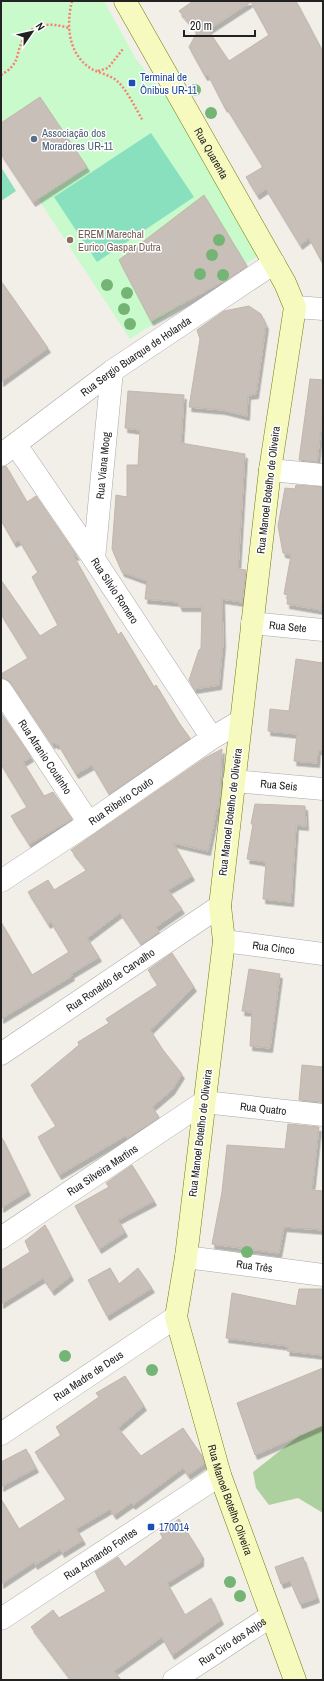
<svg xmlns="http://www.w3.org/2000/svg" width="324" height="1681" font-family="'Archivo Narrow',sans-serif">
<defs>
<filter id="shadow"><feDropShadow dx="2.5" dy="4.5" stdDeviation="0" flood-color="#0004"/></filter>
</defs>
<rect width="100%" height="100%" fill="#f2efe9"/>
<!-- forest -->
<path fill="#add19e" d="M323,1425V1513L298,1498L269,1505L256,1488L253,1472L300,1435Z"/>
<!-- park -->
<path fill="#c8facc" d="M1,1H104L136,59L173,105L258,256L130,339L1,142Z"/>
<!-- pitch -->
<path fill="#88e0be" d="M151,133L194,197L97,262L54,197Z
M1,167L16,191L1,201Z"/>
<!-- building -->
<path fill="#c7bfb8" stroke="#c4b6ab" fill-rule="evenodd" filter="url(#shadow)" d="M193,1H296L323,52V264L309,238L300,245L266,189L257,195L246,177L263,167L226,107L225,108L208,75L205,76L189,47L197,32L179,11ZM251,2L269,35L229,61L208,30Z
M40,97L87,167L33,202L1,154V123Z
M204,195L247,266L231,277L151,321L119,260Z
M1,281L48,348L1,382Z
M249,306L261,314L266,325L256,394L248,395L247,416L223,410L189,407L200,339L197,330L224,311Z
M310,379L323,380V411L317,462L299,460Z
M128,391L184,395L181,443L245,454L238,569L246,570L242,602L222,599L223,643L219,685L194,689L189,680L199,650L201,648L202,607H180L178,602L145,599L147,581L122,572L112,549L116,495L127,497V465H138L140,430L125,428Z
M6,466L27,502L36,496L77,556L73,555L118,635L121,632L154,687L156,685L179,723L190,738L109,794L92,765L76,774L58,744L56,745L55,743L52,744L11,683L7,679L1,678V674L28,658L1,614V580L40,636L58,625L32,577L38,572L19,540L14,543L1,520V467Z
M296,485L323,487V599L321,610L287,604L288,595L284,594L291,555L283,553L278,526L285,488L295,489Z
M296,659L323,663V750H318L317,763L294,761L297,734L268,731L270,709L289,711Z
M1,713L31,757L23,762L44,796L53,792L72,819L29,844L11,816L27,807L1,764Z
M222,749L219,808H217L208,851L173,843L192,876L168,890L182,909L156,927L159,932L141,944L120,913L87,938L99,957L71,974L72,976L1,1019V922L32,975L69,952L51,922L48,924L28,892L48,880L54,890L87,870L71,850L205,758Z
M255,804L305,806L306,826L296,825L291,902L263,899L266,862L247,859L253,824H251Z
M172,953L194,987L150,1030L163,1050L182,1074L172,1090L152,1107L159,1117L127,1138L125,1136L59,1175L38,1137L56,1126L31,1085L79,1045L78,1042L109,1023L106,1019L158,985L148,970Z
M249,969L280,974L270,1048L250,1046L252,1012L242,1011Z
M302,1065L323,1067L322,1102L299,1100Z
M288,1124L319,1127L312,1190L323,1191V1230L284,1227L279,1253L212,1244L222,1192L227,1145L285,1149Z
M1,1136L28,1191L1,1208Z
M132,1165L154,1201L118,1220L125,1232L99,1249L75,1206L109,1187L106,1183Z
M45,1225L71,1276L52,1291L43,1278L1,1304V1270L30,1252L25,1241Z
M110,1268L119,1284L138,1268L152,1288L107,1316L88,1280Z
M299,1289H323V1355L287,1351L288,1346L226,1338L232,1293L296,1306Z
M323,1368V1425L255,1455L237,1403Z
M125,1376L144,1406L118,1428L141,1456L183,1428L202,1456L204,1464L188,1475L183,1468L133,1505L131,1503L114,1515L110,1509L76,1529L83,1540L62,1553L60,1549L35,1565L34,1562L1,1584V1499L19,1529L66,1499L35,1452L61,1435L56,1427L99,1397L96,1393Z
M26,1449L36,1468L1,1487V1462Z
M179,1519L201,1554V1562L167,1583L185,1615L211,1598L221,1620L172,1655L162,1637L114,1671L121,1680H71L31,1627L53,1610L59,1618L106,1591L95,1572L118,1557L125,1567L163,1538L160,1533Z
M303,1557L317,1598L300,1604L290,1581L281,1584L275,1567Z"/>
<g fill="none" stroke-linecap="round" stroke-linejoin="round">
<defs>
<g id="street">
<path d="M295,307L323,309"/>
<path id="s1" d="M16,445L94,559L212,738"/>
<path id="s2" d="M1,455L112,371L274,263"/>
<path d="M270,470L323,475"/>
<path id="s3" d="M94,559L112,371"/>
<path id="s4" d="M252,623L323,630"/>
<path id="s5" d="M1,690L89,823"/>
<path id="s6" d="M234,781L323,789"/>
<path id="s7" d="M1,881L89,823L212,738L241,721"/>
<path id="s8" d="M224,941L323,954"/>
<path id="s9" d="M1,1054L220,906"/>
<path id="s10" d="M1,1238L204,1102L323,1115"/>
<path id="s11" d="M186,1257L323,1275"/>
<path id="s12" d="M1,1434L176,1317"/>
<path id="s13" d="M1,1619L220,1475"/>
<path id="s14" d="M174,1680L271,1616"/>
</g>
<g id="secondary">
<path id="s15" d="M125,1L285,283L295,307L270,470L220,906L224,941L186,1257L176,1317L220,1475L295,1680"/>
</g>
</defs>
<!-- street casing -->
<use href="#street" stroke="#a9a9a9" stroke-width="23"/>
<!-- secondary casing -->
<use href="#secondary" stroke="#707d05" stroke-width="23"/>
<!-- path -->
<path stroke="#fa8072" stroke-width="2.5" stroke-dasharray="2 2" stroke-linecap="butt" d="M72,1C66,25 68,53 90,68C98,73 108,74 116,80C126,88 136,109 143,121
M98,71L108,68L123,49
M1,75C6,72 12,68 15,62C18,57 18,50 21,44C29,23 50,22 69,28"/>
<!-- street -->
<use href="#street" stroke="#fff" stroke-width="22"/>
<!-- secondary -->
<use href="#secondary" stroke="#f7fabf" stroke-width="22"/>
</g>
<!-- trees -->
<g fill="#74b475">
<circle cx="195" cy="90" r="6"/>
<circle cx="211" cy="113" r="6"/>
<circle cx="219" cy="240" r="6"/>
<circle cx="212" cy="255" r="6"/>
<circle cx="200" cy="274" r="6"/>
<circle cx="223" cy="275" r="6"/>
<circle cx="107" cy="285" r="6"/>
<circle cx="127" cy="293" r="6"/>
<circle cx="124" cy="309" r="6"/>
<circle cx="130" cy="324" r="6"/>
<circle cx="247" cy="1252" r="6"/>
<circle cx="65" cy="1356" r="6"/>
<circle cx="152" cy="1370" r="6"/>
<circle cx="230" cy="1582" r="6"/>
<circle cx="240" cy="1596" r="6"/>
</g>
<!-- markers -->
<g fill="#1a4fb4" stroke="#fff" stroke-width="1.5">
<rect x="128" y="79" width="8" height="8" rx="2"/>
<rect x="147" y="1523" width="8" height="8" rx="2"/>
</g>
<circle fill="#5c6f8a" stroke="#fff" stroke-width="1.5" cx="34" cy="139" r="4"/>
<circle fill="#8d6e63" stroke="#fff" stroke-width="1.5" cx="70" cy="240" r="4"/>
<g text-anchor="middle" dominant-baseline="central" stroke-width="3" stroke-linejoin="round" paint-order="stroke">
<!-- transit labels -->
<g font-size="11" fill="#164399" stroke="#fff" text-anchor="start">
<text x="140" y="77">Terminal de<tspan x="140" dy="13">Ônibus UR-11</tspan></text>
<text x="159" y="1527">170014</text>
</g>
<!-- service labels -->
<g font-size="11" fill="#4e5e75" stroke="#fff" text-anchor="start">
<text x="42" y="133">Associação dos<tspan x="42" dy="13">Moradores UR-11</tspan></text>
</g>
<!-- street labels -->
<g font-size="11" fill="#222" stroke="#fff">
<text stroke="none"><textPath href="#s15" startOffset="175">Rua Quarenta</textPath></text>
<text stroke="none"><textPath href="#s2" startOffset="167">Rua Sergio Buarque de Holanda</textPath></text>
<text stroke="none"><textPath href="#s3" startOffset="94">Rua Viana Moog</textPath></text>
<text transform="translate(268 490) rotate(-83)">Rua Manoel Botelho de Oliveira</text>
<text stroke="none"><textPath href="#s1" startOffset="176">Rua Silvio Romero</textPath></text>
<text stroke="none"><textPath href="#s4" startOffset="36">Rua Sete</textPath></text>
<text stroke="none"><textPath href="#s5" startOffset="80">Rua Afranio Coutinho</textPath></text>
<text stroke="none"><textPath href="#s6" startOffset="45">Rua Seis</textPath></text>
<text stroke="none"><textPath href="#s7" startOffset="144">Rua Ribeiro Couto</textPath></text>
<text transform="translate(230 812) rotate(-83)">Rua Manoel Botelho de Oliveira</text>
<text stroke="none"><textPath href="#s8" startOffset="50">Rua Cinco</textPath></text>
<text stroke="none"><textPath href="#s9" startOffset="132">Rua Ronaldo de Carvalho</textPath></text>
<text stroke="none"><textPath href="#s10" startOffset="304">Rua Quatro</textPath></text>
<text transform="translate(200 1133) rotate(-83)">Rua Manoel Botelho de Oliveira</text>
<text stroke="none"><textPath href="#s10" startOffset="122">Rua Silveira Martins</textPath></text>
<text stroke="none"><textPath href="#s11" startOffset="69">Rua Três</textPath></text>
<text stroke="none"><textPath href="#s12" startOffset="105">Rua Madre de Deus</textPath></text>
<text stroke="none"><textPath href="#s15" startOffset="1559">Rua Manoel Botelho Oliveira</textPath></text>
<text stroke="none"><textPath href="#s13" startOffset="119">Rua Armando Fontes</textPath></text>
<text stroke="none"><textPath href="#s14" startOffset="70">Rua Ciro dos Anjos</textPath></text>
</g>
<!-- education labels -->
<g font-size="11" fill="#785e54" stroke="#fff" text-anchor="start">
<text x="78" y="234">EREM Marechal<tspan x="78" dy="13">Eurico Gaspar Dutra</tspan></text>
</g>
</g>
<!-- border -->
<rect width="324" height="1681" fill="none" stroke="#222222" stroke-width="4"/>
<!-- north arrow -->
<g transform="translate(32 32) rotate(56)" stroke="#ffffff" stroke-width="3" paint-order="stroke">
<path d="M0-3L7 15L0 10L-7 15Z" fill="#222222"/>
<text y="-6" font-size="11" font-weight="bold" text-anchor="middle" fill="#222222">N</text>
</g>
<!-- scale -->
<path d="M184 30v6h71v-6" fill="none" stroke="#222222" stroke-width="2"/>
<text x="190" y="30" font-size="12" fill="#222222" stroke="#ffffff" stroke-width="3" paint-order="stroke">20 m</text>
</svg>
